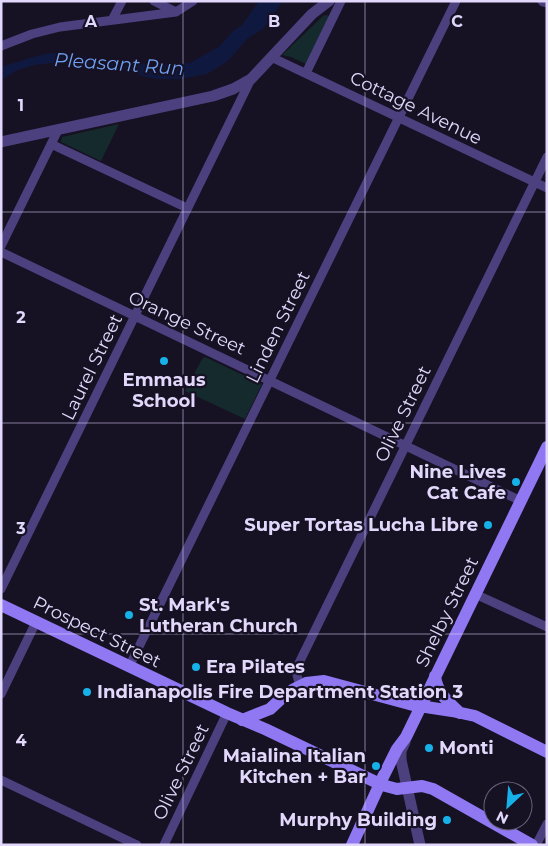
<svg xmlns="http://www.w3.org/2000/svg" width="548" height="846" font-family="Montserrat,sans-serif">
<rect width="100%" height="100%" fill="#171124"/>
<!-- green -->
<path fill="#152a2d" d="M326,15L329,16L306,64L291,57L282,55L323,16Z
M119,124L101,161L61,142L62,137Z
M205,357L262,384L245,419L185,391L202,359Z"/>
<!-- water -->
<path fill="#0f193f" d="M259,1H283L263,29L248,38L228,61L207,74L180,79H158L145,77L122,68L51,63L35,65L18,70L1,80V67L30,58L50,53L69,54L95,58L135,62L151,65L190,63L220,46L233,31L242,25Z"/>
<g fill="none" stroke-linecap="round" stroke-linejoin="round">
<!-- minor -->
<path stroke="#4d407f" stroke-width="9" d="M154,1L176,12
M112,20L122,1
M1,46L32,34L60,27L176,12L193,1
M271,57L547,188
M306,73L341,1
M51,144L187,208
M1,246L58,130
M1,252L521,501
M1,589L251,79
M475,594L547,627
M129,667L456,1
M300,686L297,675L299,663L547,157
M1,694L36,622
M1,780L137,845
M164,845L227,713
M536,845L547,824"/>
<!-- tertiary -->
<path stroke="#4d407f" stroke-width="11" d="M543,1L547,2
M1,142L213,96L233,89L251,79L312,14L329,1
M405,742L401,751V760L420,845"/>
<!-- secondary -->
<path stroke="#8f78f2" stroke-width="12" d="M1,605L227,713L265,729L382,785L397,789L422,786L433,789L532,845
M435,676C437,693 448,702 460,713
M242,720L270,709L285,695L294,689L306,683L324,681L413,705L452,711L475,716L547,752
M352,845L383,777L397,749L406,737L547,447"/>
</g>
<!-- grid -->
<path fill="none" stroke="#e2d8fb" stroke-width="1" stroke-opacity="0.55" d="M183,1V845M365,1V845M1,212H547M1,423H547M1,634H547"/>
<!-- markers -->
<g fill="#16b1e9" stroke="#171124" stroke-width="2">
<circle cx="164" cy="361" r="5"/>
<circle cx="516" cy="482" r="5"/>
<circle cx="488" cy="525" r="5"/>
<circle cx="129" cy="615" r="5"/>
<circle cx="196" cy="667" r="5"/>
<circle cx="87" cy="692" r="5"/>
<circle cx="429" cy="748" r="5"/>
<circle cx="376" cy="766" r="5"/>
<circle cx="447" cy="820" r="5"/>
</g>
<g text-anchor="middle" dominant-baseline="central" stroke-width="4.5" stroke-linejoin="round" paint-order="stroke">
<!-- street labels -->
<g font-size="18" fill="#e2d8fb" stroke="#171124">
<text transform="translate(416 108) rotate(26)">Cottage Avenue</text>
<text transform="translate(187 323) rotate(25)">Orange Street</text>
<text transform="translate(278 327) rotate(-64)">Linden Street</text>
<text transform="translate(92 367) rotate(-64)">Laurel Street</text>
<text transform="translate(403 414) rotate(-64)">Olive Street</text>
<text transform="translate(447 612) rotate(-64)">Shelby Street</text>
<text transform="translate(97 632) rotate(26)">Prospect Street</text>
<text transform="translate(181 772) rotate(-64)">Olive Street</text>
</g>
<!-- poi labels -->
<g font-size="18" font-weight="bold" fill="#e2d8fb" stroke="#171124" text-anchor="end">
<text x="164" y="380" text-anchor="middle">Emmaus<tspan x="164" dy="21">School</tspan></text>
<text x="506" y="472">Nine Lives<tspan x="506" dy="21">Cat Cafe</tspan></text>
<text x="478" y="525">Super Tortas Lucha Libre</text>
<text x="139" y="605" text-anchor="start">St. Mark's<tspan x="139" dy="21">Lutheran Church</tspan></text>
<text x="206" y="667" text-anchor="start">Era Pilates</text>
<text x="97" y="692" text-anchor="start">Indianapolis Fire Department Station 3</text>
<text x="439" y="748" text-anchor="start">Monti</text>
<text x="366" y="756">Maialina Italian<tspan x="366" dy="21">Kitchen + Bar</tspan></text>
<text x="437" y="820">Murphy Building</text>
</g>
<!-- water labels -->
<g font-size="19" font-style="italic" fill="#70a0f2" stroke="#171124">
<text transform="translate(119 64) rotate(4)">Pleasant Run</text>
</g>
</g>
<g font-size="16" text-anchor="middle" font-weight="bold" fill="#e2d8fb" stroke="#171124" stroke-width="4.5" stroke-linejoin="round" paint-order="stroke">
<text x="91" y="27">A</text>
<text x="274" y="27">B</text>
<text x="457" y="27">C</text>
<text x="21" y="111">1</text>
<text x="21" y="323">2</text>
<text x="21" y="534">3</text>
<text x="21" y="746">4</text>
</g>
<!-- border -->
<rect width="548" height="846" fill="none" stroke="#e2d8fb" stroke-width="5"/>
<!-- north arrow -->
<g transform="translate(508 806) rotate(206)"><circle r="24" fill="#171124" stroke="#68617a"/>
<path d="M0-4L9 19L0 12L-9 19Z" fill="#16b1e9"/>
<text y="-8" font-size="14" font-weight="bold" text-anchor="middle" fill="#e2d8fb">N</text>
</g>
</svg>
